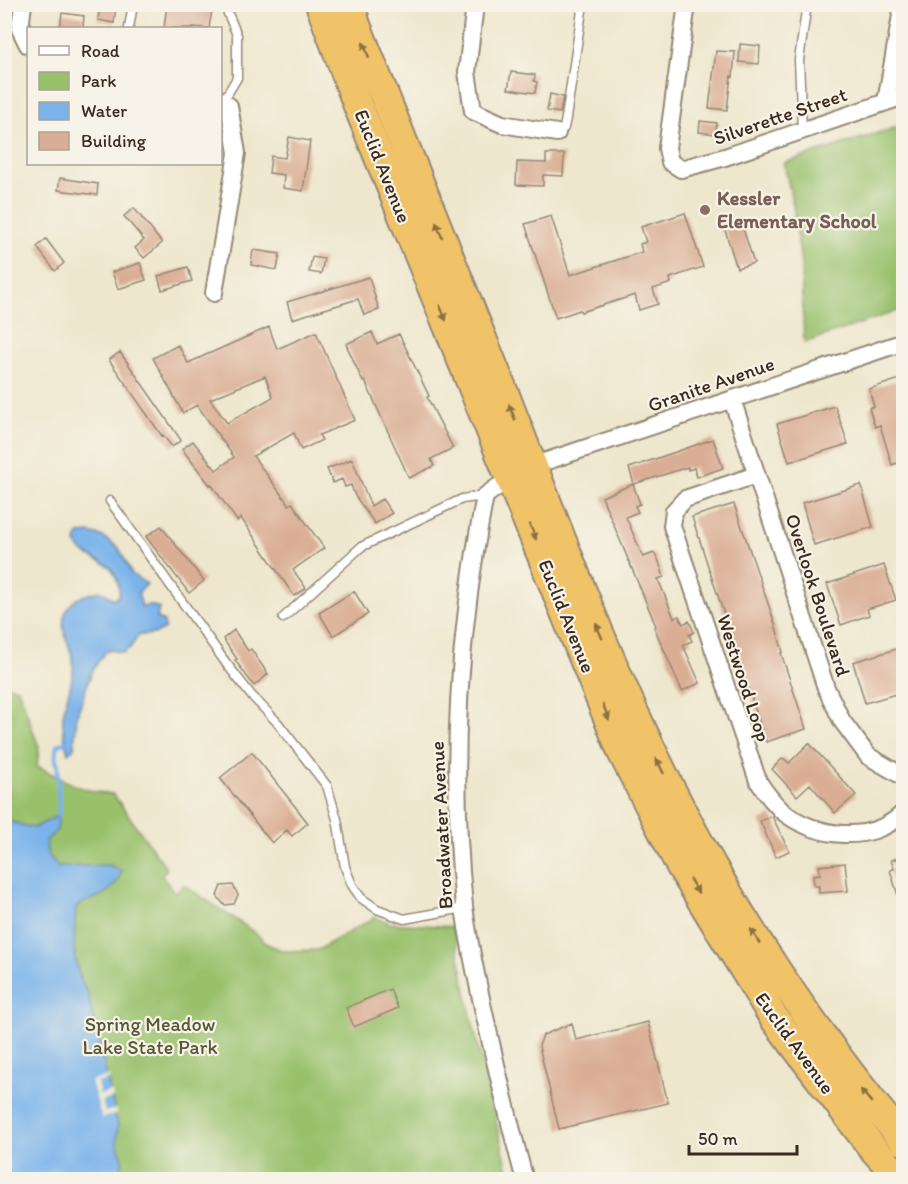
<svg xmlns="http://www.w3.org/2000/svg" width="908" height="1184" font-family="Itim,sans-serif">
<rect width="100%" height="100%" fill="#f7f3e8"/>
<filter id="ink" filterUnits="userSpaceOnUse"><feTurbulence type="fractalNoise" baseFrequency=".0167" numOctaves="2"/><feDisplacementMap in="SourceGraphic" scale="12" xChannelSelector="R" yChannelSelector="G"/><feConvolveMatrix kernelMatrix="1 2 1 2 8 2 1 2 1" color-interpolation-filters="sRGB"/></filter>
<filter id="wash" filterUnits="userSpaceOnUse"><feTurbulence type="fractalNoise" baseFrequency=".008" numOctaves="4" result="noise"/><feDisplacementMap in="SourceGraphic" scale="24" xChannelSelector="R" yChannelSelector="G"/><feGaussianBlur stdDeviation="1.35" result="paint"/><feColorMatrix in="noise" values="0 0 0 0 0 0 0 0 0 0 0 0 0 0 0 0 0 1.4 0 .05"/><feComposite in="paint" operator="in"/></filter>
<g filter="url(#wash)">
<rect width="100%" height="100%" fill="#eee7cd"/>
<!-- green -->
<path fill="#99c16c" stroke="#6a7645" stroke-width="1.5" d="M903,125V309L804,343L801,263L793,205L784,163Z
M4,685L18,688L39,747L37,766C64,780 81,792 113,794L167,869L161,875L175,893L184,885L254,932L267,944L284,951L318,950L375,917L390,923L453,927L471,1016L510,1179H5Z"/>
<!-- water -->
<path fill="#7ab3ea" stroke="#5a6e84" stroke-width="1.5" d="M90,533L103,537L119,548L132,574L147,584L138,593L142,607L150,605L159,608L157,618L164,622L165,629L154,634L139,635L130,648L123,653L111,650L105,652L92,671L77,715L74,748L68,753C65,740 62,730 63,716C65,698 75,680 73,661C71,645 58,628 66,611C73,597 87,594 101,591L114,599L119,596C120,587 117,576 111,568C102,559 66,552 79,534Z
M59,815L57,830L46,841L47,853L58,867L109,865L122,871C110,899 99,893 76,907C74,940 70,965 88,994L118,1125L117,1142L123,1159L118,1179H5L4,820L34,828Z"/>
<!-- pier -->
<path fill="#eee7cd" d="M109,1076L110,1079L97,1083L100,1095L112,1091L113,1098L102,1101L105,1112L116,1109L117,1114L102,1118L91,1081Z"/>
<g fill="none" stroke-linecap="round" stroke-linejoin="round">
<!-- stream -->
<path stroke="#7ab3ea" stroke-width="4.5" d="M59,815L58,768L56,757L57,746L65,742"/>
</g>
<g id="blocks">
<!-- building -->
<path fill="#daae94" fill-rule="evenodd" d="M167,4L212,10L209,28L193,27L192,28H164Z
M100,5L116,7L114,23L98,20Z
M62,13L84,16L83,28H60Z
M740,44L760,46L759,64L739,62Z
M716,51L735,52L733,77L731,76L727,110L709,108Z
M511,72L535,75L534,81L537,82L535,93L508,89Z
M550,94L563,97L560,113L547,111Z
M700,121L717,123L715,134L699,132Z
M289,137L310,141L303,191L283,188L284,175L269,173L271,156L285,158Z
M546,154H564L563,176L543,175V186L516,185L517,162L546,163Z
M60,178L98,184L97,195L58,190Z
M134,208L162,243L144,258L135,248L144,240L124,216Z
M685,213L703,267L670,278L671,283L653,289L658,304L639,310L635,295L581,312L580,310L556,318L525,224L551,216L570,275L642,252L640,244L646,242L641,227Z
M741,222L754,263L737,268L724,227Z
M46,239L64,263L55,271L37,247Z
M253,250L280,254L277,270L251,265Z
M312,257L324,259L321,274L309,272Z
M140,263L146,280L118,289L112,272Z
M188,267L192,281L162,290L158,276Z
M369,277L379,310L364,315L358,299L292,319L287,302Z
M269,327L277,349L316,332L355,420L319,435L322,440L301,450L294,433L253,456L289,505L292,503L324,548L293,570L306,588L294,596L241,518L237,521L211,484L210,485L182,449L193,441L216,470L234,457L197,405L183,413L153,358L178,345L188,363ZM265,376L273,397L227,423L210,399Z
M372,332L377,344L399,334L429,396L427,397L453,448L431,459L434,466L409,478L365,381L363,382L346,344Z
M120,352L181,440L172,447L163,435L162,436L109,360Z
M903,378V461L892,465L880,425L875,427L869,408L874,406L869,389Z
M835,406L848,444L789,462L777,424Z
M713,439L723,468L697,477L694,468L688,470V467L634,484L629,468Z
M352,459L371,506L382,499L392,513L375,524L355,496L351,485L345,487L342,479L333,483L327,469Z
M633,484L640,504L635,506L638,512L626,517L643,557L654,553L658,559L664,577L658,579L674,618L679,616L683,624L689,621L694,632L689,635L692,641L683,645L700,683L682,691L654,627L656,626L602,497Z
M861,485L873,527L814,545L802,503Z
M734,504L775,624L783,652L781,653L806,729L766,742L692,517Z
M161,526L204,581L189,593L146,537Z
M884,565L896,600L867,609L869,615L841,625L827,584Z
M354,591L368,614L333,636L319,613Z
M234,630L248,651L251,649L268,674L254,686L235,660L237,659L223,639Z
M903,647V692L865,703L853,662Z
M809,743L856,795L835,813L810,784L797,796L772,769L783,758L789,763Z
M252,752L308,823L292,836L287,830L272,843L220,778Z
M772,816L789,851L776,857L760,821Z
M903,857V905H901L890,870L894,869L891,860Z
M845,863L848,891L819,893V886H814L813,875L820,874L819,866Z
M233,885L238,895L234,904L224,905L217,896L221,886Z
M390,989L398,1008L354,1027L346,1008Z
M648,1022L668,1103L559,1129L539,1046L543,1035L572,1023L576,1040Z"/>
</g>
</g>
<g filter="url(#ink)">
<use href="#blocks" fill-opacity="0" stroke="#948876" stroke-width="1.5"/>
<g fill="none" stroke-linecap="round" stroke-linejoin="round">
<defs>
<path id="service" d="M129,28L133,4
M223,101L237,78V35L224,4
M802,131L799,60L807,4
M557,133L564,128L566,118L583,4
M110,501L226,663L251,695L277,722L327,786L337,819L345,867L352,885L361,898L377,909L404,919L464,908
M283,618L361,547L462,499L485,496"/>
<path id="minor" d="M23,4L20,29L28,45
M475,4L467,72L473,111L502,124L557,133
M687,4L667,148L670,162L681,169L725,157L904,96
M886,102L903,4
M214,293L237,153L229,106L220,100
M732,399L826,688L842,721L868,756L904,777
M756,475L685,499L674,511L672,526L758,781C765,792 773,802 782,811C815,838 872,845 904,812
M525,1180C509,1123 496,1066 483,1008C476,974 468,940 464,906C450,765 458,634 485,496L510,478L532,466L904,342"/>
<path id="trunk" d="M320,4L358,106L622,752L680,865L774,1018L871,1146L901,1180
M350,4L356,25C406,149 457,273 506,398C561,538 613,680 683,813C744,930 820,1040 904,1141"/>
</defs>
<!-- service casing -->
<use href="#service" stroke="#948876" stroke-width="11"/>
<!-- minor casing -->
<use href="#minor" stroke="#948876" stroke-width="20"/>
<!-- trunk casing -->
<use href="#trunk" stroke="#948876" stroke-width="32"/>
<!-- service -->
<use href="#service" stroke="#fff" stroke-width="8"/>
<!-- minor -->
<use href="#minor" stroke="#fff" stroke-width="16"/>
<!-- trunk -->
<use href="#trunk" stroke="#f0c369" stroke-width="28"/>
</g>
<!-- one-way arrows -->
<defs><path id="oneway-solid" d="M-6-.8H1V-3.2L6.5 0L1 3.2V.8H-6Z" transform="scale(1.5)"/></defs>
<g fill="#8c6f40">
<use href="#oneway-solid" transform="translate(366 50) rotate(-112)"/>
<use href="#oneway-solid" transform="translate(439 230) rotate(-112)"/>
<use href="#oneway-solid" transform="translate(443 313) rotate(68)"/>
<use href="#oneway-solid" transform="translate(512 412) rotate(-111)"/>
<use href="#oneway-solid" transform="translate(533 532) rotate(68)"/>
<use href="#oneway-solid" transform="translate(599 631) rotate(-113)"/>
<use href="#oneway-solid" transform="translate(606 712) rotate(68)"/>
<use href="#oneway-solid" transform="translate(660 766) rotate(-116)"/>
<use href="#oneway-solid" transform="translate(694 886) rotate(58)"/>
<use href="#oneway-solid" transform="translate(755 936) rotate(-122)"/>
<use href="#oneway-solid" transform="translate(866 1096) rotate(-130)"/>
</g>
</g>
<!-- markers -->
<circle fill="#8d6e63" stroke="#f7f3e8" stroke-width="2" cx="705" cy="210" r="6"/>
<g text-anchor="middle" dominant-baseline="central" stroke-width="4.5" stroke-linejoin="round" paint-order="stroke">
<!-- street labels -->
<g font-size="20" fill="#3b2a1e" stroke="#f7f3e8">
<text transform="translate(780 116) rotate(-19)">Silverette Street</text>
<text transform="translate(383 166) rotate(68)">Euclid Avenue</text>
<text transform="translate(711 384) rotate(-19)">Granite Avenue</text>
<text transform="translate(818 595) rotate(72)">Overlook Boulevard</text>
<text transform="translate(567 616) rotate(68)">Euclid Avenue</text>
<text transform="translate(744 678) rotate(72)">Westwood Loop</text>
<text transform="translate(441 825) rotate(-93)">Broadwater Avenue</text>
<text transform="translate(795 1043) rotate(54)">Euclid Avenue</text>
</g>
<!-- education labels -->
<g font-size="20" font-weight="bold" fill="#785e54" stroke="#f7f3e8" text-anchor="start">
<text x="717" y="198">Kessler<tspan x="717" dy="23">Elementary School</tspan></text>
</g>
<!-- park labels -->
<g font-size="20" fill="#575735" stroke="#f7f3e8">
<text x="150" y="1024">Spring Meadow<tspan x="150" dy="23">Lake State Park</tspan></text>
</g>
</g>
<!-- margin -->
<rect width="908" height="1184" fill="none" stroke="#f7f3e8" stroke-width="24"/>
<!-- legend -->
<rect x="27" y="27" width="195" height="138" fill="#f7f3e8" stroke="#aca397" stroke-width="1.5"/>
<rect x="39" y="46" width="30" height="9" fill="#ffffff" stroke="#aca397" stroke-width="1.5"/>
<text x="81" y="57" font-size="18" fill="#3b2a1e">Road</text>
<rect x="39" y="72" width="30" height="18" fill="#99c16c" stroke="#aca397" stroke-width="1.5"/>
<text x="81" y="87" font-size="18" fill="#3b2a1e">Park</text>
<rect x="39" y="102" width="30" height="18" fill="#7ab3ea" stroke="#aca397" stroke-width="1.5"/>
<text x="81" y="117" font-size="18" fill="#3b2a1e">Water</text>
<rect x="39" y="132" width="30" height="18" fill="#daae94" stroke="#aca397" stroke-width="1.5"/>
<text x="81" y="147" font-size="18" fill="#3b2a1e">Building</text>
<!-- scale -->
<path d="M689 1145v9h108v-9" fill="none" stroke="#3b2a1e" stroke-width="3"/>
<text x="698" y="1145" font-size="18" fill="#3b2a1e" stroke="#f7f3e8" stroke-width="4.5" paint-order="stroke">50 m</text>
</svg>
